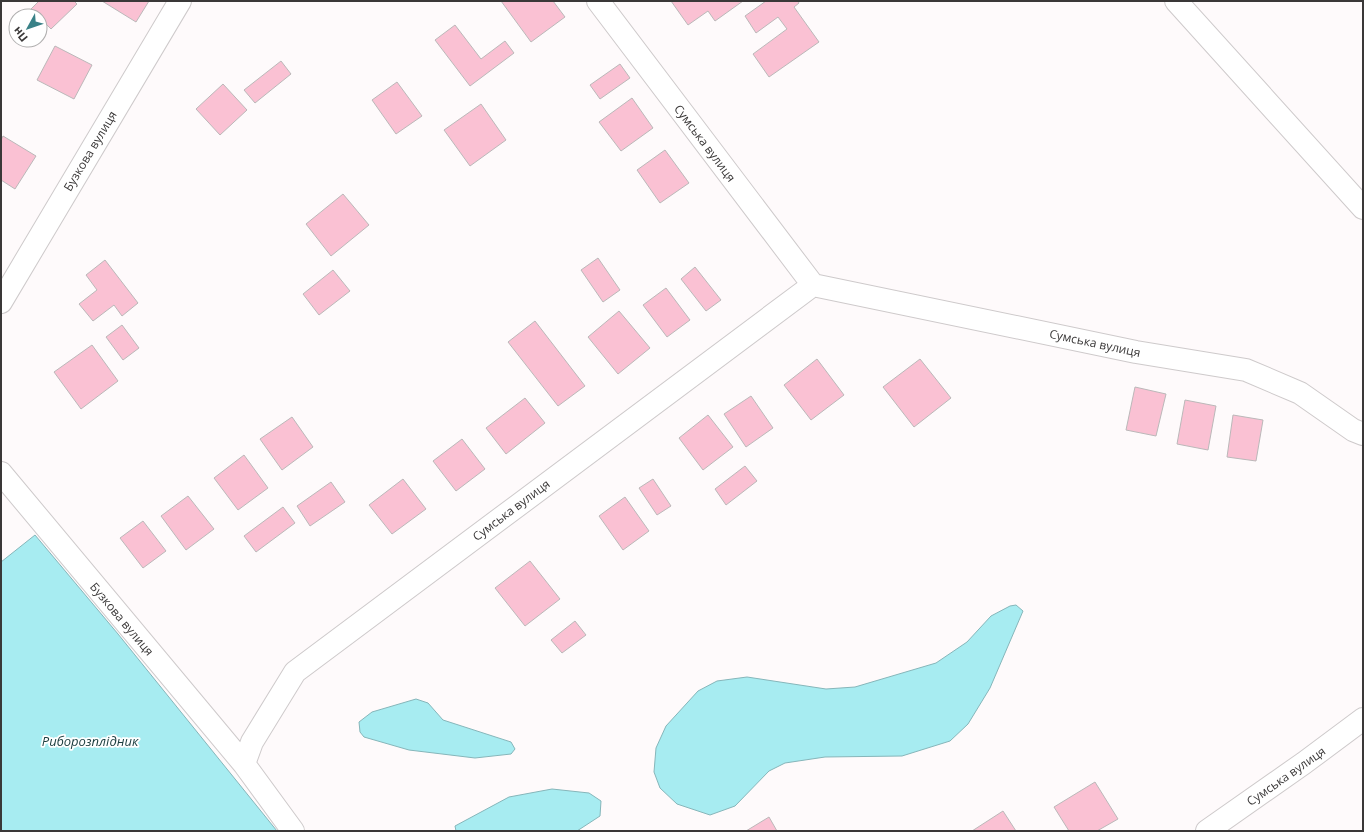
<svg xmlns="http://www.w3.org/2000/svg" width="1364" height="832" font-family="'Open Sans',sans-serif">
<rect width="100%" height="100%" fill="#fefafb"/>
<!-- water -->
<path fill="#a7ecf1" stroke="#86b6ba" d="M35,535L118,634L277,831H1V562Z
M1016,605L1023,611L990,688L968,724L950,741L902,756L825,757L785,763L769,771L735,806L710,815L677,804L660,788L654,772L656,748L666,726L698,691L717,681L747,677L826,689L855,687L936,663L967,642L991,616L1010,606Z
M416,699L428,703L443,720L511,742L515,749L511,754L475,758L409,750L364,737L360,732L359,722L372,712Z
M552,789L589,793L601,801L600,816L577,831H456L455,826L509,797Z"/>
<!-- building -->
<path fill="#fac1d3" stroke="#bbb8b9" d="M39,1H74L77,4L51,29L40,18V16H38L31,9Z
M102,1H149L136,22Z
M501,1H553L565,17L531,42Z
M671,1H743L715,21L708,11L688,25Z
M766,1H798L799,3L794,7L819,42L769,77L753,54L787,29L778,17L756,33L745,16Z
M455,25L481,59L505,41L514,53L470,86L435,40Z
M55,46L92,65L74,99L37,80Z
M281,61L291,74L255,103L244,90Z
M620,64L630,78L600,99L590,85Z
M397,82L422,116L396,134L372,100Z
M223,84L247,110L220,135L196,109Z
M632,98L653,128L621,151L599,122Z
M481,104L506,140L470,166L444,130Z
M3,136L36,156L15,189L1,180V140Z
M665,150L689,183L660,203L637,170Z
M343,194L369,225L331,256L306,224Z
M598,258L620,290L603,302L581,270Z
M105,260L138,303L122,316L114,305L93,321L79,304L97,290L86,275Z
M695,267L721,300L706,311L681,279Z
M333,270L350,291L319,315L303,294Z
M666,288L690,320L667,337L643,305Z
M619,311L650,348L618,374L588,337Z
M535,321L585,386L558,406L508,342Z
M122,325L139,348L123,360L106,337Z
M92,345L118,381L81,409L54,372Z
M817,359L844,395L811,420L784,385Z
M920,359L951,398L914,427L883,387Z
M1135,387L1166,394L1156,436L1126,430Z
M751,396L773,428L746,447L724,414Z
M525,398L545,423L506,454L486,428Z
M1185,400L1216,406L1208,450L1177,444Z
M708,415L733,447L703,470L679,438Z
M1233,415L1263,420L1256,461L1227,457Z
M292,417L313,447L282,470L260,439Z
M462,439L485,469L456,491L433,461Z
M244,455L268,488L238,510L214,478Z
M745,466L757,481L726,505L715,489Z
M403,479L426,509L392,534L369,505Z
M653,479L671,506L657,515L639,488Z
M331,482L345,502L310,526L297,506Z
M188,496L214,529L186,550L161,516Z
M625,497L649,531L623,550L599,516Z
M283,507L295,523L256,552L244,536Z
M143,521L166,551L143,568L120,538Z
M530,561L560,599L525,626L495,588Z
M575,621L586,635L562,653L551,640Z
M1095,782L1118,819L1097,831H1069L1054,807Z
M1003,811L1016,831H972Z
M769,817L777,831H746Z"/>
<g fill="none" stroke-linecap="round" stroke-linejoin="round">
<defs>
<path id="minor" d="M1176,1L1363,208
M813,285L1136,352L1246,370L1300,393L1353,430L1363,434
M1,302L180,1
M1,473L244,764L293,831
M244,764L252,742L295,672L813,285L598,1
M1207,831L1304,763L1363,719"/>
</defs>
<!-- minor casing -->
<use href="#minor" stroke="#cecacb" stroke-width="24"/>
<!-- minor -->
<use href="#minor" stroke="#fff" stroke-width="22"/>
</g>
<g text-anchor="middle" dominant-baseline="central" stroke-width="3.5" stroke-linejoin="round" paint-order="stroke">
<!-- street labels -->
<g font-size="12" fill="#3a3838" stroke="#fff">
<text transform="translate(705 143) rotate(53)">Сумська вулиця</text>
<text transform="translate(90 151) rotate(-59)">Бузкова вулиця</text>
<text transform="translate(1095 343) rotate(12)">Сумська вулиця</text>
<text transform="translate(511 510) rotate(-37)">Сумська вулиця</text>
<text transform="translate(122 619) rotate(50)">Бузкова вулиця</text>
<text transform="translate(1286 776) rotate(-35)">Сумська вулиця</text>
</g>
<!-- water labels -->
<g font-size="13" font-style="italic" fill="#1b3d3f" stroke="#fff">
<text x="90" y="741">Риборозплідник</text>
</g>
</g>
<!-- border -->
<rect width="1364" height="832" fill="none" stroke="#3a3838" stroke-width="4"/>
<!-- north arrow -->
<g transform="translate(28 28) rotate(230)"><circle r="19" fill="#ffffff" stroke="#b0afaf"/>
<path d="M0-3L7 15L0 10L-7 15Z" fill="#398187"/>
<text y="-6" font-size="11" font-weight="bold" text-anchor="middle" fill="#3a3838">Пн</text>
</g>
</svg>
